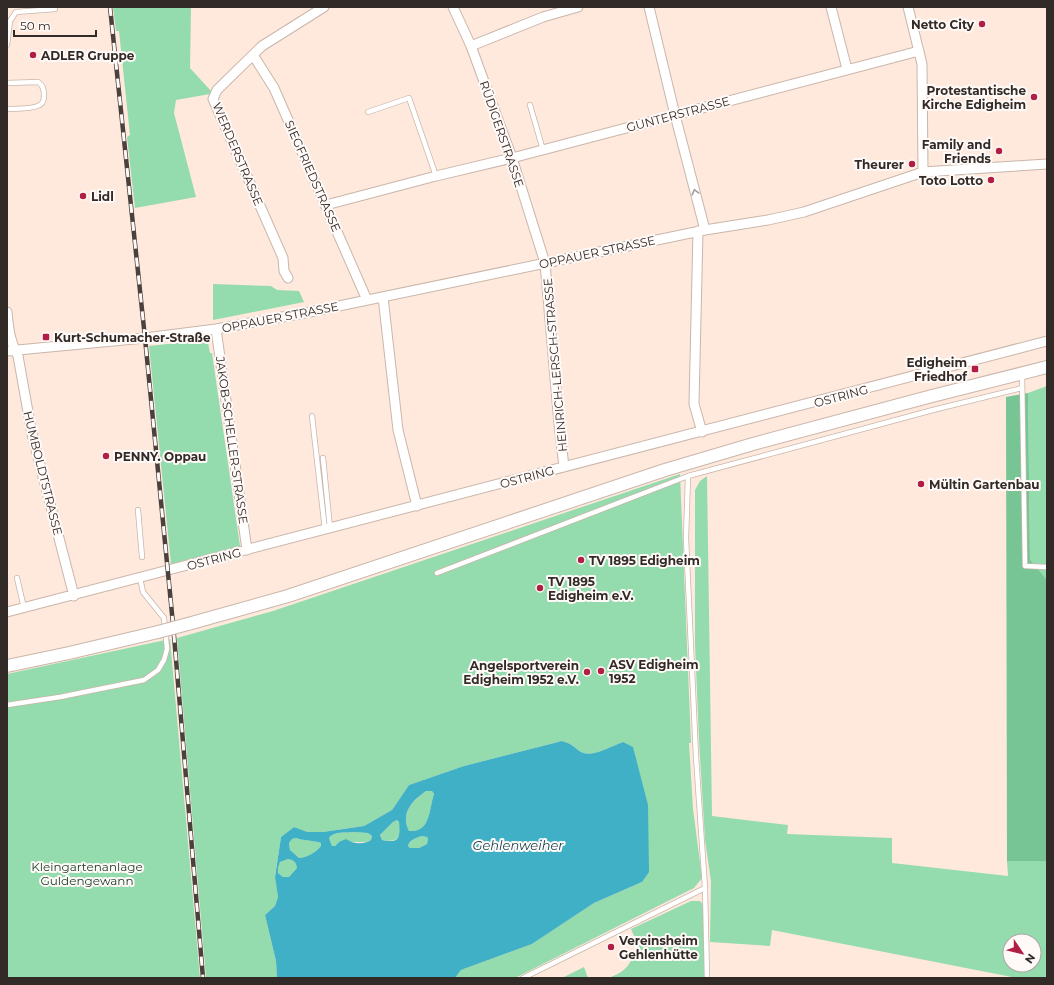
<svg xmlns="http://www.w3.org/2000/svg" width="1054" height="985" font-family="Montserrat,sans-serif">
<rect width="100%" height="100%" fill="#fee9dc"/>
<!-- green -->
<path fill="#94dbad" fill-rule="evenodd" d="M113,7H191L190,68L211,91L210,94L176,100L174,113L196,197L135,208L127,137L130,135L119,31H116Z
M213,284L271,286L277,290L299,291L304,302L213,320Z
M205,340L208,343L210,353H212L240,546L171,564L149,346Z
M1047,386V580L1030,561L1028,393Z
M680,474L691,743H689L693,809L702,878L694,888L515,978H455L461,970L532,944L594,903L642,882L623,742C611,746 593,758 581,752C573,747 573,744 562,741L464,766L409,785L392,810L364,826L323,832H306L294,827L281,837L275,876L278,897L275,906L265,915L276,961L277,978H206L177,638L273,611Z
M707,476L712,816L788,825L787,834L892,838V863L1008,876L1007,861H1047V978H1017L772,930L770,946L710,942L711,881L705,840L699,740L695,644V490L700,481ZM1010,941H1034V965H1010Z
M170,639L200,978H7V674Z
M426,791H432L434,794C429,808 431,833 409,831C400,812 412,802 426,791Z
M397,820L399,822C400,837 400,843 382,840L380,835L393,822Z
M354,832L368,833L372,836L371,840L366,842H339L335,846H332L329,838C335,831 345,833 354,832Z
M422,836L427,837L428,839L427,844L419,848H410L408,846C409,840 416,838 422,836Z
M296,838C305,841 313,840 321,843V846C315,853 308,857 299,858L290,850L289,843L292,839Z
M288,859C294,860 296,862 297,868L289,877H283L278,873V868L280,862Z
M691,901H700L704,906L706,978H655L653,977L649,978H608C627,972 631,963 638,945L631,929Z
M584,967L588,978H562Z"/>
<!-- forest -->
<path fill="#77c494" d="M1028,393L1030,560L1047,580V861H1007L1006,397Z"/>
<!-- water -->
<path fill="#40b0c7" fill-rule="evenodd" d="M562,741C573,744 573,747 581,752C593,758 611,746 623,742L633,747L648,805L649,872L642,882L594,903L532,944L461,970L455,978H277L276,961L265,915L275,906L278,897L275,877L281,837L294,827L307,832H323L364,826L392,810L409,785L464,766ZM426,791H432L434,794C429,808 431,833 409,831C400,813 412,801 426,791ZM397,820L399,822C400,837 400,844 382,840L380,835L393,822ZM354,832L368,833L372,836L371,840C363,845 353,844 346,839L339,842L335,846H332L329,838C334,831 345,833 354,832ZM422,836L427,837L428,839L427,844L419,848H410L408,846C409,840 416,838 422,836ZM296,838C304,841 313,840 321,843V846C315,853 308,857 299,858L290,850L289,843L292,839ZM288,859C294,860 296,862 297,868L289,877H283L278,873V868L280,862Z"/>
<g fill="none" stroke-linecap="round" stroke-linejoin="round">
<defs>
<path id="service" d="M7,45L10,21L16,12L55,9
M7,83L38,82C43,85 44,89 44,95C44,98 44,102 41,104C36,109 15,109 7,109
M530,105L543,150
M368,112L409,98L436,176
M1022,374L1025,566L1047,567
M312,416L325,530
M323,458L330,528
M688,476L686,538L696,757L705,888L707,978
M138,510L142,557
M437,573L688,476L933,410L1022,388
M17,578L24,608
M7,705L60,697L144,680L158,670L164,660L167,649L164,618L143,592L140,578
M523,978L705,888"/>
<path id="minor" d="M453,7L471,46L512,158L545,263L559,424L564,467
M649,7L675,115L705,230
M831,7L847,69
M908,7L922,64L923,172
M471,46L543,17L578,7
M253,55L274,88L367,300
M326,205L436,176L512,158L919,51
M698,231L694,404L702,432
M288,278L284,271L283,258L213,99L217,90L262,46L324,7
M383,297L398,430L417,506
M7,312C9,330 9,339 18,356L32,434L74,596
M216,329L247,550
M7,351L145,338L216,329L310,312L705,230L768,220L804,212L923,172L1047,164
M7,612L1047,341"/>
<path id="tertiary" d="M188,624L288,596L665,470L753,444L932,396L1047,367
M7,666L69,653L158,632"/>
</defs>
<!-- service casing -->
<use href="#service" stroke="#cab6aa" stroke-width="6"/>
<!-- minor casing -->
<use href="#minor" stroke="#cab6aa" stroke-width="11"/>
<!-- tertiary casing -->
<use href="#tertiary" stroke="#cab6aa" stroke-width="14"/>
<!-- service -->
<use href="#service" stroke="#fff" stroke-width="4.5"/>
<!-- minor -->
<use href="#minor" stroke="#fff" stroke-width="9"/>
<!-- tertiary -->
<use href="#tertiary" stroke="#fff" stroke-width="12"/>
<defs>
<path id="rail" d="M110,7L145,338L173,624L203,978"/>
</defs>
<!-- rail casing -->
<use href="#rail" stroke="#4a413c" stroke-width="4.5"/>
<!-- rail -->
<use href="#rail" stroke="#fffaf8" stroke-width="3" stroke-dasharray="9" stroke-linecap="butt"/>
<defs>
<path id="tertiary-bridge" d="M158,632L188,624"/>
</defs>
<!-- tertiary-bridge casing -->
<use href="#tertiary-bridge" stroke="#cab6aa" stroke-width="14" stroke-linecap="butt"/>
<!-- tertiary-bridge -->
<use href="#tertiary-bridge" stroke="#fff" stroke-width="12"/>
</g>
<!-- one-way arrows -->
<defs><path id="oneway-chevron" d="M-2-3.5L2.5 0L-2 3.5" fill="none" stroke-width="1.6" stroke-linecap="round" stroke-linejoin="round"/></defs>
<use stroke="#a39f9d" href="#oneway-chevron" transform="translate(695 192) rotate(-105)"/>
<!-- markers -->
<g fill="#b11e44" stroke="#fffaf8" stroke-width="1.5">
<circle cx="982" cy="24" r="4"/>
<circle cx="33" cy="55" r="4"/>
<circle cx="1034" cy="97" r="4"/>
<circle cx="999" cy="151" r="4"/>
<circle cx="912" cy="164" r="4"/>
<circle cx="991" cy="180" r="4"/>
<circle cx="83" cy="196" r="4"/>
<rect x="42" y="333" width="8" height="8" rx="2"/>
<rect x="971" y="365" width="8" height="8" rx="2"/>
<circle cx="106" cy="456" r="4"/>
<circle cx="921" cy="484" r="4"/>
<circle cx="581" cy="560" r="4"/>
<circle cx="540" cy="588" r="4"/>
<circle cx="601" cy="671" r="4"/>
<circle cx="587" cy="672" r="4"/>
<circle cx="611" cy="947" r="4"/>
</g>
<g text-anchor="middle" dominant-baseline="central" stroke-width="4" stroke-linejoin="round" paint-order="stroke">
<!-- poi labels -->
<g font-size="12" font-weight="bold" fill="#322a26" stroke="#fffaf8" text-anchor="start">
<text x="974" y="24" text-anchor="end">Netto City</text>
<text x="41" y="55">ADLER Gruppe</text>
<text x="1026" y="90" text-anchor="end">Protestantische<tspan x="1026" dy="14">Kirche Edigheim</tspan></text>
<text x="991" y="144" text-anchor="end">Family and<tspan x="991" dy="14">Friends</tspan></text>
<text x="904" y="164" text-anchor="end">Theurer</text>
<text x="983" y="180" text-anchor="end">Toto Lotto</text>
<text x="91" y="196">Lidl</text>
<text x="54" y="337">Kurt-Schumacher-Straße</text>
<text x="967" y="362" text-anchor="end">Edigheim<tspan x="967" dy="14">Friedhof</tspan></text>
<text x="114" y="456">PENNY. Oppau</text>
<text x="929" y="484">Mültin Gartenbau</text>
<text x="589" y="560">TV 1895 Edigheim</text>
<text x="548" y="581">TV 1895<tspan x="548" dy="14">Edigheim e.V.</tspan></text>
<text x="609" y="664">ASV Edigheim<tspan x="609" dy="14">1952</tspan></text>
<text x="579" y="665" text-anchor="end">Angelsportverein<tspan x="579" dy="14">Edigheim 1952 e.V.</tspan></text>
<text x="619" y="940">Vereinsheim<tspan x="619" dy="14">Gehlenhütte</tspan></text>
</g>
<!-- street labels -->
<g font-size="12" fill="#322a26" stroke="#fffaf8">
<text transform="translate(678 114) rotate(-15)">GUNTERSTRASSE</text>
<text transform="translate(502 134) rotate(71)">RÜDIGERSTRASSE</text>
<text transform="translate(238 154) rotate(67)">WERDERSTRASSE</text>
<text transform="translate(313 176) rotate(66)">SIEGFRIEDSTRASSE</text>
<text transform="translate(597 252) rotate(-12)">OPPAUER STRASSE</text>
<text transform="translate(280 317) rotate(-11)">OPPAUER STRASSE</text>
<text transform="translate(555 365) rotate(-95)">HEINRICH-LERSCH-STRASSE</text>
<text transform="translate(841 396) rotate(-15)">OSTRING</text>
<text transform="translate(232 440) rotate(82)">JAKOB-SCHELLER-STRASSE</text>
<text transform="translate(43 473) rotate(76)">HUMBOLDTSTRASSE</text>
<text transform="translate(527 477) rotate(-15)">OSTRING</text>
<text transform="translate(214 559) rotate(-15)">OSTRING</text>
</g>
<!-- park labels -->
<g font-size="12" fill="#183925" stroke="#fffaf8">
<text x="87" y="866">Kleingartenanlage<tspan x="87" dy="14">Guldengewann</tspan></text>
</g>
<!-- water labels -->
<g font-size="13" font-style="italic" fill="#154550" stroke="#fffaf8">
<text x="518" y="845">Gehlenweiher</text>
</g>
</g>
<!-- border -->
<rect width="1054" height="985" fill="none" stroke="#322a26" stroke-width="16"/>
<!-- north arrow -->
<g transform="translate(1022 953) rotate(125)"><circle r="19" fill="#fffaf8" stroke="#ada7a4"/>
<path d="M0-3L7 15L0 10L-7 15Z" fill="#b11e44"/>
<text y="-6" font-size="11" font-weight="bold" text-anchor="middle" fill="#322a26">N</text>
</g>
<!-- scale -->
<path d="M14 30v6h82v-6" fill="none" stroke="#322a26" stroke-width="2"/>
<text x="20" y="30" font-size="12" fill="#322a26" stroke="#fffaf8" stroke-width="3" paint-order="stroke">50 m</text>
</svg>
